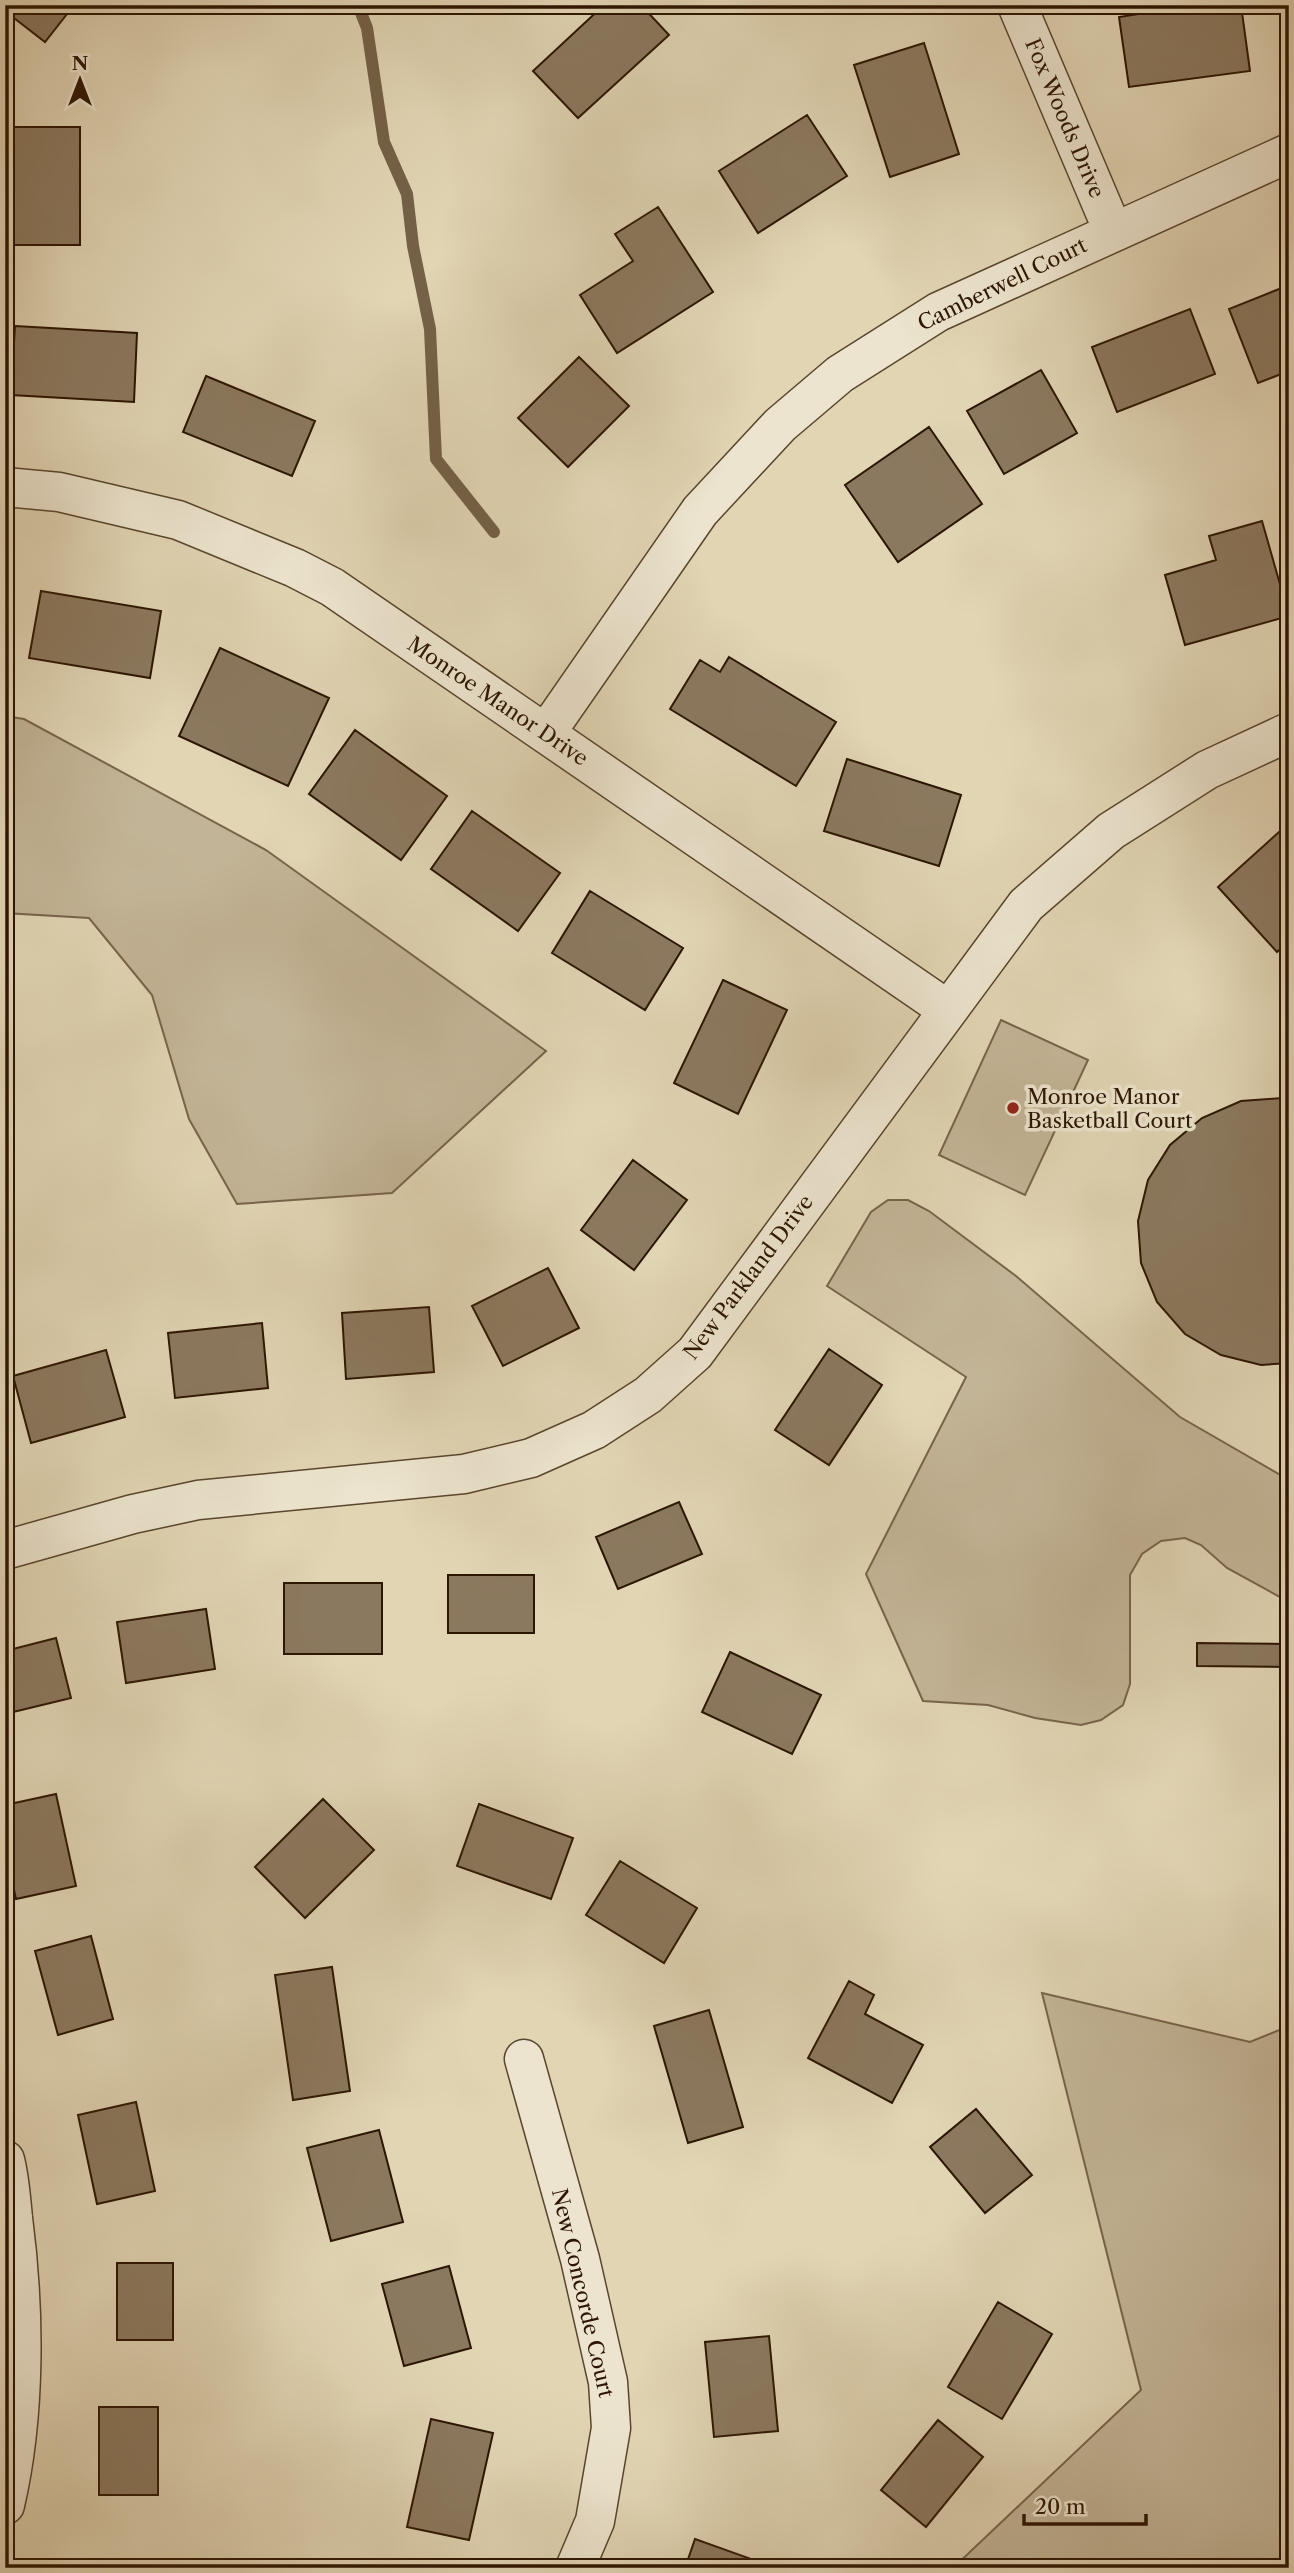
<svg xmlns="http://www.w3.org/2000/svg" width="1294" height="2573" font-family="'Libre Caslon Text',serif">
<rect width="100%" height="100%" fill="#e1d5b4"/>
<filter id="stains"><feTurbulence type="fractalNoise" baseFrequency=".00286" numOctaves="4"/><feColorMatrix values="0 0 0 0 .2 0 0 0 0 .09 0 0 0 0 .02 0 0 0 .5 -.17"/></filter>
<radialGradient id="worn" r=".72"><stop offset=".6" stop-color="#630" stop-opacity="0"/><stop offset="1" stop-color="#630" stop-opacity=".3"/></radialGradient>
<!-- green -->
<path fill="#c2b496" stroke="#78644c" stroke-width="2" d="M5,716L24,719L266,850L546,1051L392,1193L237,1204L189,1119L152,995L89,918L5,913Z
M1001,1020L1088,1060L1025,1195L939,1155Z
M888,1200H908L929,1211L1016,1276L1180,1417L1289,1480V1602L1227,1568L1201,1545L1185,1538L1161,1541L1142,1554L1130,1575V1684L1123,1705L1101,1720L1081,1725L1035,1718L988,1705L923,1701L866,1574L966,1377L827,1286L871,1212Z
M1042,1993L1250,2042L1289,2026V2568H953L1141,2390Z"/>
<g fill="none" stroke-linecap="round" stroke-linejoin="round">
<!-- stream -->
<path stroke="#746148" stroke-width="12" d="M358,5L367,28L384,142L407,194L413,246L430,329L436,459L494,532"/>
</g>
<!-- building -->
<path fill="#8b795f" stroke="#2d1502" stroke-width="2" d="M5,5H74L45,42L5,11Z
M604,5H641L669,35L578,118L533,71Z
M1196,5H1241L1250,71L1129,87L1119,17Z
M924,43L959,154L890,177L854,65Z
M807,115L847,176L758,233L719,171Z
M12,127H80V245H12Z
M658,207L713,292L617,353L580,295L633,261L615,234Z
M1289,285V371L1258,383L1229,309Z
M1190,309L1215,374L1117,412L1092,347Z
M15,326L137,333L134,402L11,395Z
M579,357L629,406L568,467L518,418Z
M1041,370L1077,433L1004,474L967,411Z
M206,376L315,421L292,476L183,432Z
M929,427L982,504L898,562L845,485Z
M1262,521L1289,616L1185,645L1165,575L1216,560L1209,536Z
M41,591L161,611L150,678L29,658Z
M220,648L329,698L288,786L179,736Z
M729,657L836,722L796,786L670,709L700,660L720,672Z
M355,730L447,796L401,860L309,794Z
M847,759L961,795L939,866L824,831Z
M472,811L560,873L518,931L431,869Z
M1289,823V941L1277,952L1218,887Z
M590,891L683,948L645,1010L552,953Z
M723,980L787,1010L738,1114L674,1083Z
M1282,1098L1289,1100V1363L1261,1365L1221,1355L1185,1334L1157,1302L1141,1263L1138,1221L1148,1180L1170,1145L1202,1118L1241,1101Z
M633,1160L687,1200L634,1270L581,1230Z
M548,1268L579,1328L503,1366L472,1306Z
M429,1307L434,1372L346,1379L342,1313Z
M262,1323L268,1388L175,1398L168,1333Z
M829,1349L882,1385L829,1465L775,1430Z
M106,1350L125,1417L31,1443L13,1376Z
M679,1502L702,1554L618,1589L596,1537Z
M448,1575H534V1633H448Z
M284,1583H382V1654H284Z
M206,1609L215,1669L126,1683L117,1622Z
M56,1638L71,1698L5,1714V1651Z
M1197,1643L1289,1644V1667L1197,1666Z
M730,1652L821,1695L792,1754L702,1712Z
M56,1794L76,1886L16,1899L5,1850V1805Z
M323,1799L374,1850L305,1918L255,1867Z
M479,1804L573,1838L551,1899L457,1866Z
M620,1861L697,1908L664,1963L586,1915Z
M91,1936L113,2019L58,2035L35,1951Z
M332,1967L350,2091L293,2100L275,1975Z
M849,1981L874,1995L865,2014L923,2045L892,2103L808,2058Z
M709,2010L743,2127L688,2143L654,2026Z
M136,2102L155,2191L97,2204L78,2115Z
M976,2109L1032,2175L985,2213L930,2147Z
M379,2130L403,2222L331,2241L307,2148Z
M117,2263H173V2340H117Z
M449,2266L471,2348L404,2366L382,2284Z
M998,2302L1052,2334L1002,2419L948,2387Z
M769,2336L778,2431L714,2437L705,2342Z
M99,2407H158V2495H99Z
M431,2419L493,2433L469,2540L407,2527Z
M938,2420L983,2457L926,2527L881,2490Z
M695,2539L754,2560L751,2568H685Z"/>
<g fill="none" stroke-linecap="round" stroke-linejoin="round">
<defs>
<path id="street" d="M1017,5L1113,231
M5,487L59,492L178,520L295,568L332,587L948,1010
M546,733L700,511L780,425L840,374L938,312L1289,153
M5,1550L133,1514L198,1500L464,1474L531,1458L594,1430L648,1395L695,1353L1026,905L1111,831L1207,770L1289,732
M524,2059L580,2259L608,2382L611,2428L595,2521L575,2568
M5,2160C10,2179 11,2199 13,2218C25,2310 26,2415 5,2505"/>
</defs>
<!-- street casing -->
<use href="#street" stroke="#5a452e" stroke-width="41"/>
<!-- street -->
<use href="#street" stroke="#ece4ce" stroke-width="38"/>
</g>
<!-- markers -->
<circle fill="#8f2418" stroke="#ece4ce" stroke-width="2.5" cx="1013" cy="1108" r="7"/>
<g text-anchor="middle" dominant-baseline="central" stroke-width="7" stroke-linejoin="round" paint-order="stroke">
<!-- street labels -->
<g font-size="21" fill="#2d1502" stroke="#ece4ce">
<text transform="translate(1065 118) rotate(67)">Fox Woods Drive</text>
<text transform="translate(1002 284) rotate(-26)">Camberwell Court</text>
<text transform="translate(498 701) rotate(34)">Monroe Manor Drive</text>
<text transform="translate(748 1277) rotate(-53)">New Parkland Drive</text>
<text transform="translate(583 2293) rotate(77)">New Concorde Court</text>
</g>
<!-- poi labels -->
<g font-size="21" fill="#2d1502" stroke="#ece4ce" text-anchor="start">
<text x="1027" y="1096">Monroe Manor<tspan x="1027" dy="24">Basketball Court</tspan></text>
</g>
</g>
<!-- margin -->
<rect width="1294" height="2573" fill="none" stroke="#e1d5b4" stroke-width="28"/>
<rect x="7" y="7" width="1280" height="2559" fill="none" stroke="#2d1502" stroke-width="3.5"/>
<rect x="14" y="14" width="1266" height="2545" fill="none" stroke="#2d1502" stroke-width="2"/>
<!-- north arrow -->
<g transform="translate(80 80)" stroke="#ece4ce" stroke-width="5" paint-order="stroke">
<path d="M0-5L12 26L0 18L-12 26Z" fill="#2d1502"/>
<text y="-10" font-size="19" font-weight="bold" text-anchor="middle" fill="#2d1502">N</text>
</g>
<!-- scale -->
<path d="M1024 2514v10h122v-10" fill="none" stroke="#2d1502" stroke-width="3.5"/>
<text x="1035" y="2514" font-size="21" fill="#2d1502" stroke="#ece4ce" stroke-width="5" paint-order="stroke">20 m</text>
<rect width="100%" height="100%" filter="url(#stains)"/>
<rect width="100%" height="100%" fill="url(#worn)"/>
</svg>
